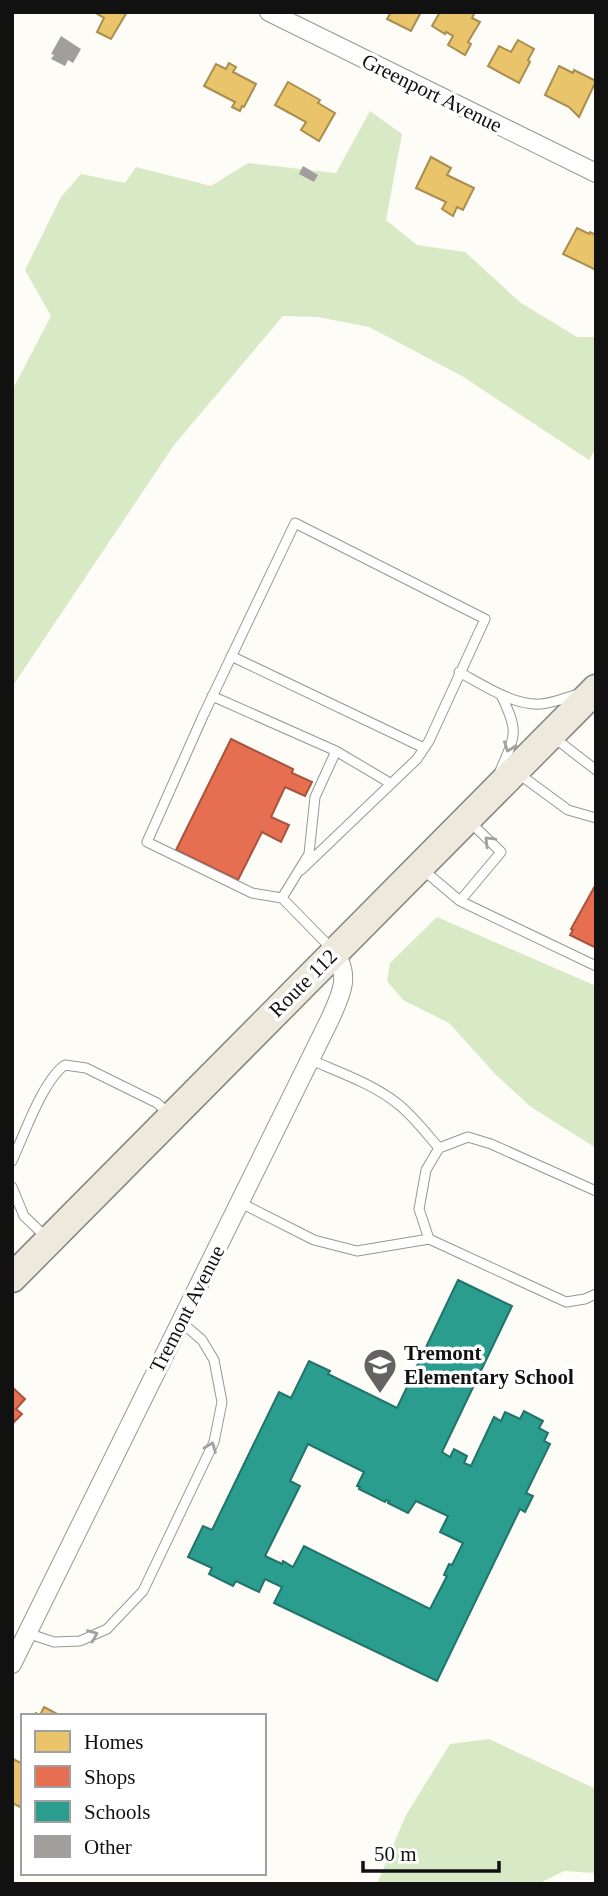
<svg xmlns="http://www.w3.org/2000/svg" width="608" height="1896" font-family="Georgia,serif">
<rect width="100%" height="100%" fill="#fdfcf7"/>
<!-- forest -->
<path fill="#d8eac5" d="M370,111L402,134L386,220L417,245L465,252L521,303L577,337H596V448L589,460L462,376L369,327L318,317L283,316L174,445L12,687V386L15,385L51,316L25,270L61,197L81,174L125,183L136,167L211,186L248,163L336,173Z
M437,917L596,986V1148L531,1107L496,1075L449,1023L403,1000L387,981L390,963Z
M489,1739L596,1789V1873L564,1871L538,1884H377L406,1815L450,1744Z"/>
<!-- homes -->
<path fill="#e9c46a" stroke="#a88e4f" stroke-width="2" d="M127,12L111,39L97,32L104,18L94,12Z
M385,12H421L411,31L387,19L390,14Z
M440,12H475L472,18L480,22L468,42L471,44L465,55L448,45L453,36L446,32L445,34L432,26Z
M518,40L534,49L528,60L530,62L519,83L488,66L499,46L511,52Z
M229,63L236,67L233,72L256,84L244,107L242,106L240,111L232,107L235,102L204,86L216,64L226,69Z
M559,66L573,73L574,70L596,81L579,117L569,107L545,95Z
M288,82L320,100L318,103L335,113L319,141L301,130L306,122L275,105Z
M431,157L451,168L447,175L474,188L463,210L457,207L453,216L442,209L446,202L416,188Z
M577,228L589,234L590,232L596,235V270L563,254Z
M44,1707L57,1714L62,1716H34L36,1713L40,1715Z
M13,1759L23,1764L22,1808L12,1803Z"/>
<!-- shops -->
<path fill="#e76f51" stroke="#a7533e" stroke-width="2" d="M231,739L293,769L292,773L312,782L305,796L285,787L271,817L289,825L281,842L262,832L238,880L176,850Z
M596,884V948L570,935L573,930L571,929Z
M12,1387L25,1399L16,1409L22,1414L12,1424Z"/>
<!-- schools -->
<path fill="#2a9d8f" stroke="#227369" stroke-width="2" fill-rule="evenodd" d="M458,1280L512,1306L442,1452L450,1457L454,1449L467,1456L464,1463L471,1466L494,1417L501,1421L505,1412L520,1419L524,1411L543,1421L539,1428L548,1433L544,1441L550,1444L526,1493L533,1496L525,1512L520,1509L437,1681L274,1603L282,1587L265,1579L259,1592L236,1581L233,1586L209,1574L212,1568L188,1557L203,1526L212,1530L279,1392L291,1398L309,1361L330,1371L328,1374L397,1408ZM308,1444L364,1472L357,1486L360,1487L359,1489L385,1502L386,1500L389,1501L388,1503L408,1513L416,1501L448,1516L440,1532L463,1543L452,1565L449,1564L444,1575L447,1576L430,1609L304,1546L293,1567L283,1561L282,1564L265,1556L300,1486L290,1481Z"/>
<!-- building -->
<path fill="#a19f9c" d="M61,36L81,49L73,63L68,60L65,66L51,59L54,55L51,54Z
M303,166L318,175L314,182L299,174Z"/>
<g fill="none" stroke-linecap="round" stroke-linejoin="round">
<defs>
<path id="service" d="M231,656L424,748
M459,672C483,685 514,706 541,704C554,703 567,697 578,694
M212,696L336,751L390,783
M552,736L596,770
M500,771C516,734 519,732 501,695
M519,774L568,810L596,818
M421,868L460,901L596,966
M301,870L417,759L429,741L485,619L295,523L203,716L147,842L252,893L282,898L332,949
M282,898L309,854L315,797L336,751
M460,901L501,852L470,822
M311,1060C341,1073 373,1084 398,1104C414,1117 426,1133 439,1148
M12,1161C24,1135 43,1080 65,1065L86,1068L157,1103L170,1115
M12,1187L24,1216L46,1237
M241,1203L314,1240L357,1251L429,1239L566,1302L585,1299L596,1294
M429,1239L419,1209L426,1170L439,1148L468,1137L491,1144L596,1191
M27,1633L54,1642L80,1641L107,1629L143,1591L214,1442L222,1402L214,1360L202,1340L181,1322"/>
<path id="minor" d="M269,12L596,173
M12,1664L331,1017C342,992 350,977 335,952"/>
<path id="primary" d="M12,1278L596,689"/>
</defs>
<!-- service casing -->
<use href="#service" stroke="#979795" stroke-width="11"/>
<!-- minor casing -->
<use href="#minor" stroke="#979795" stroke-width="20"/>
<!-- primary casing -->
<use href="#primary" stroke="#858482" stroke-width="31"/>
<!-- service -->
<use href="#service" stroke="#fffffe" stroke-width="9"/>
<!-- minor -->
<use href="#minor" stroke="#fffffe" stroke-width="18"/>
<!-- primary -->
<use href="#primary" stroke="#ede9dc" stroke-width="28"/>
</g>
<!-- one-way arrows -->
<defs><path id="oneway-chevron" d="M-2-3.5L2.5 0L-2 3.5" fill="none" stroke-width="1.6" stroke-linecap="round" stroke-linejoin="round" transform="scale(1.75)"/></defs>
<g stroke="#a0a09f">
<use href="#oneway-chevron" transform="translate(509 747) rotate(110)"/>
<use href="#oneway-chevron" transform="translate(489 841) rotate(-135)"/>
<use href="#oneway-chevron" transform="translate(211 1447) rotate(-69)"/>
<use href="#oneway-chevron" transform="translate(93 1635) rotate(-22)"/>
</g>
<!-- icons -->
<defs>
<symbol id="school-pin" viewBox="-11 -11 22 30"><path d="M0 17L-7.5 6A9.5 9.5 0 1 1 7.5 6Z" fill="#646362" stroke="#fff"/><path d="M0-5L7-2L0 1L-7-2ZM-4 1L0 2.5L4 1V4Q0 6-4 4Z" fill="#fff"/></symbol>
</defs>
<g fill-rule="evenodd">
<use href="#school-pin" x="361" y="1346" width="38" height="52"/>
</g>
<g text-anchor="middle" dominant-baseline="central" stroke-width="7" stroke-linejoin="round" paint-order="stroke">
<!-- street labels -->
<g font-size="21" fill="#111" stroke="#fff">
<text transform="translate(432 93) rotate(26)">Greenport Avenue</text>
<text transform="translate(303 983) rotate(-45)">Route 112</text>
<text transform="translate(187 1309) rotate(-63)">Tremont Avenue</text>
</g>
<!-- poi labels -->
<g font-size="21" font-weight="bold" fill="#111" stroke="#fff" text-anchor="start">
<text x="404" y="1353">Tremont<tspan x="404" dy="24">Elementary School</tspan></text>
</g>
</g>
<!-- border -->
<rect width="608" height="1896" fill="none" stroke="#111111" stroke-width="28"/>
<!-- legend -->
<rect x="21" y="1714" width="245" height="161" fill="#ffffff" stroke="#a0a0a0" stroke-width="2"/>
<rect x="35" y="1731" width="35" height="21" fill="#e9c46a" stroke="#a0a0a0" stroke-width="2"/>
<text x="84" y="1749" font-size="21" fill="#111111">Homes</text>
<rect x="35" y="1766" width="35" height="21" fill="#e76f51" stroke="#a0a0a0" stroke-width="2"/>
<text x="84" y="1784" font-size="21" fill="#111111">Shops</text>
<rect x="35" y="1801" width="35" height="21" fill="#2a9d8f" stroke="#a0a0a0" stroke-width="2"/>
<text x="84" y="1819" font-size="21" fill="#111111">Schools</text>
<rect x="35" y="1836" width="35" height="21" fill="#a19f9c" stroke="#a0a0a0" stroke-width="2"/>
<text x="84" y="1854" font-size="21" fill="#111111">Other</text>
<!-- scale -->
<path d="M363 1861v10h136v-10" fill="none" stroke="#111111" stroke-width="3.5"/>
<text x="374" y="1861" font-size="21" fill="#111111" stroke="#ffffff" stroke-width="5" paint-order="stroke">50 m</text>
</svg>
